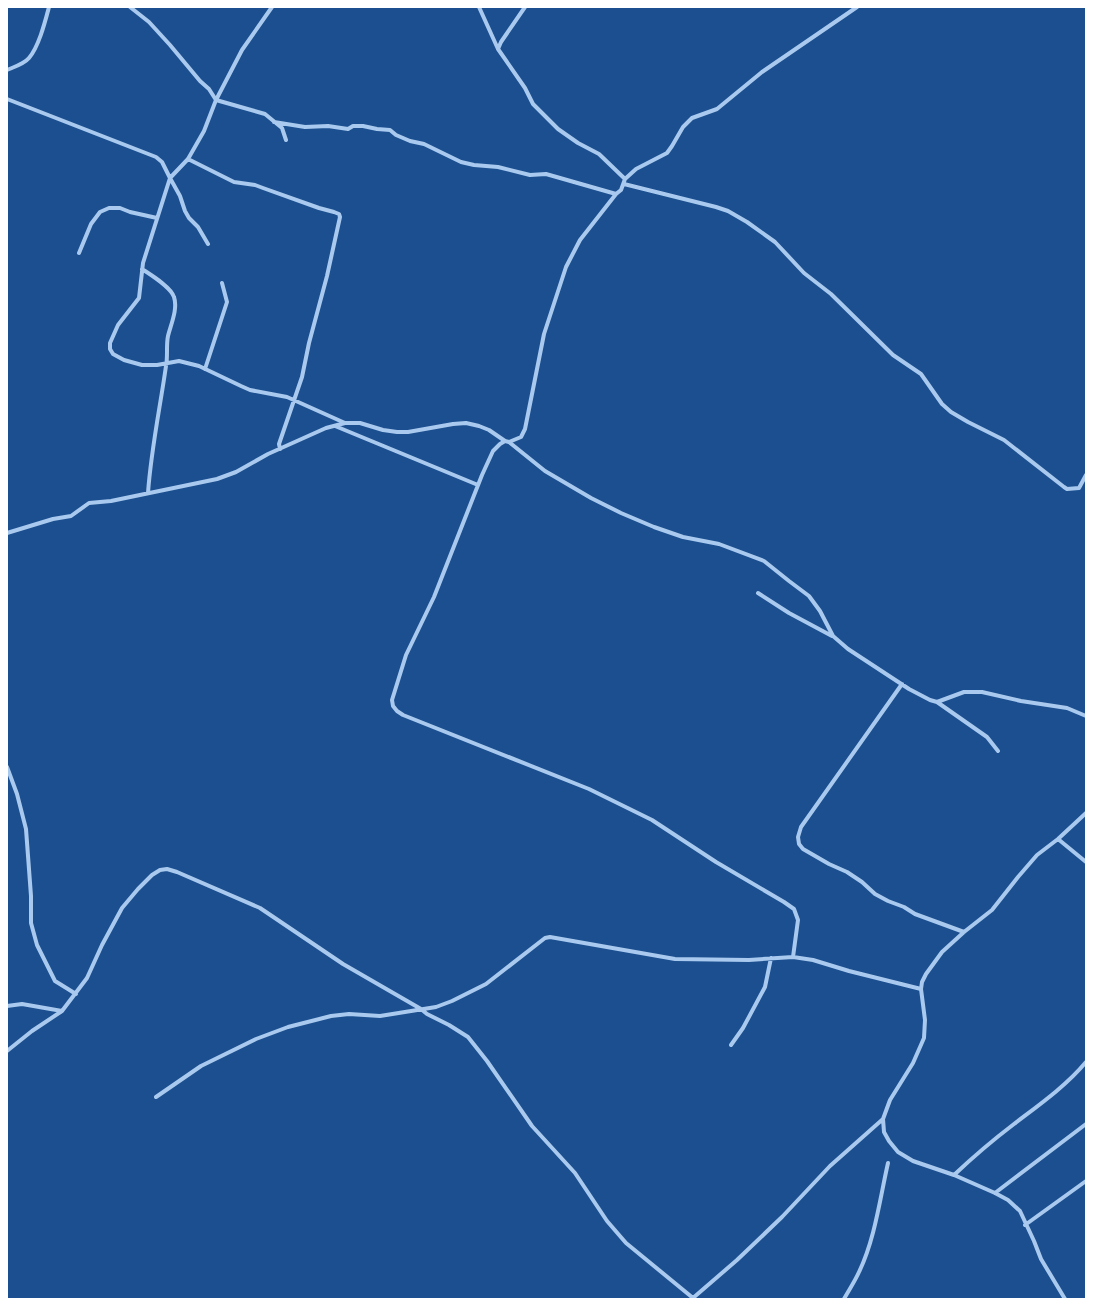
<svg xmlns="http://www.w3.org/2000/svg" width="1093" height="1306" font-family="'Alegreya Sans',sans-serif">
<rect width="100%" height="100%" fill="#1b4f8f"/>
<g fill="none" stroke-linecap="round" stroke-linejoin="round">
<!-- street -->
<path stroke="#a9c9ee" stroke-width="4" d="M130,7L149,22L170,45L200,81L209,89L216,100L204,131L188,159L170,178L143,263L139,298L118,325L110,343V349L113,354L124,360L142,365H157L179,361L199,366L241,386L250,390L287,397L345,423
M272,7L242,50L216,100L265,114L282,128L286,140
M479,7L498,49L525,88L533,104L558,129L578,143L599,154L625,179
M498,49L501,42L525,7
M7,70C14,67 24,64 29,58C39,46 45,22 49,7
M7,99L156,157L162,162L170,178L180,196L185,211L189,218L198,227L208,244
M274,122L305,127L328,126L348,129L353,126H363L377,129L390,130L396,135L410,141L424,144L461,162L474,165L498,167L530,175L546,174L616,194
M188,159L234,182L255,185L263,188L319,208L334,212L339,214L340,217L327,276L309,343L302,377L279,444L280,449
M624,184L716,207L728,211L747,222L775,242L804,273L831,294L893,355L921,374L942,404L951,412L968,422L1004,440L1064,487L1067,489L1079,488L1086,475
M79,253L91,224L100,212L109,208H120L130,212L157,218
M142,269C151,275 171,287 174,297C178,309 171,324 168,336C166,345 168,356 166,366C160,408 151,450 148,493
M205,369L227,302L222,283
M335,426L478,485
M505,441L500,444L493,451L482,475L434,597L406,655L392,700L393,706L397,711L403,715L589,789L652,820L716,862L784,902L794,909L798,920L793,957
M509,442L521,437L525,429L544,334L566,267L580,240L616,194L621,190L625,179L636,169L667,153L672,146L683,127L692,118L717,109L762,72L857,7
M7,533L53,519L71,516L89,503L111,501L217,479L236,472L268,454L326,428L345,423H360L383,430L397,432H408L453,424L466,423L479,426L489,430L505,441L509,442L545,471L591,498L621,513L654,527L683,537L719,544L764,561L789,581L809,596L820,611L833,636L848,649L909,689L930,700L937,702L964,692H982L1021,701L1067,708L1086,716
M758,593L789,613L832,636
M902,684L801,827L798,837L799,844L803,849L829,864L847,872L862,882L875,894L888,901L904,907L915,914L964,932
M937,702L987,737L998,751
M7,767L17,794L26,829L31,896V923L37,945L55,981L76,994
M1058,839L1086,862
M7,1006L22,1004L62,1011L87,978L102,945L122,908L138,889L152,875L160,870L167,869L177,872L260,908L343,964L421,1009L427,1014L449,1025L468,1037L487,1061L532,1126L575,1173L607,1221L626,1243L693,1298
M731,1045L743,1028L765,987L771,958
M7,1051L32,1031L62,1011
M156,1097L201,1066L256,1039L288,1027L331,1016L349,1014L380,1016L436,1007L452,1001L486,984L545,938L550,937L675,959L749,960L793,957L813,960L849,971L921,989
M954,1175C973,1157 993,1140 1014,1124C1039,1105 1066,1086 1086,1062
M995,1193L1086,1124
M1025,1225L1086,1181
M695,1299L693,1298L737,1260L782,1217L830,1166L883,1119
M844,1299C849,1290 855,1281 859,1272C875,1239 880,1198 888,1163
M1065,1299L1041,1259L1034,1241L1020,1211L1008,1200L995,1193L954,1175L913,1161L898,1152L889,1141L884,1132L883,1119L890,1100L913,1063L924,1038L925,1020L921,989L922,982L926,974L942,952L964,932L992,910L1018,877L1037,855L1058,839L1086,813"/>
</g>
<!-- border -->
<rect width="1093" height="1306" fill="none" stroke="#ffffff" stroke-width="16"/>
</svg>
